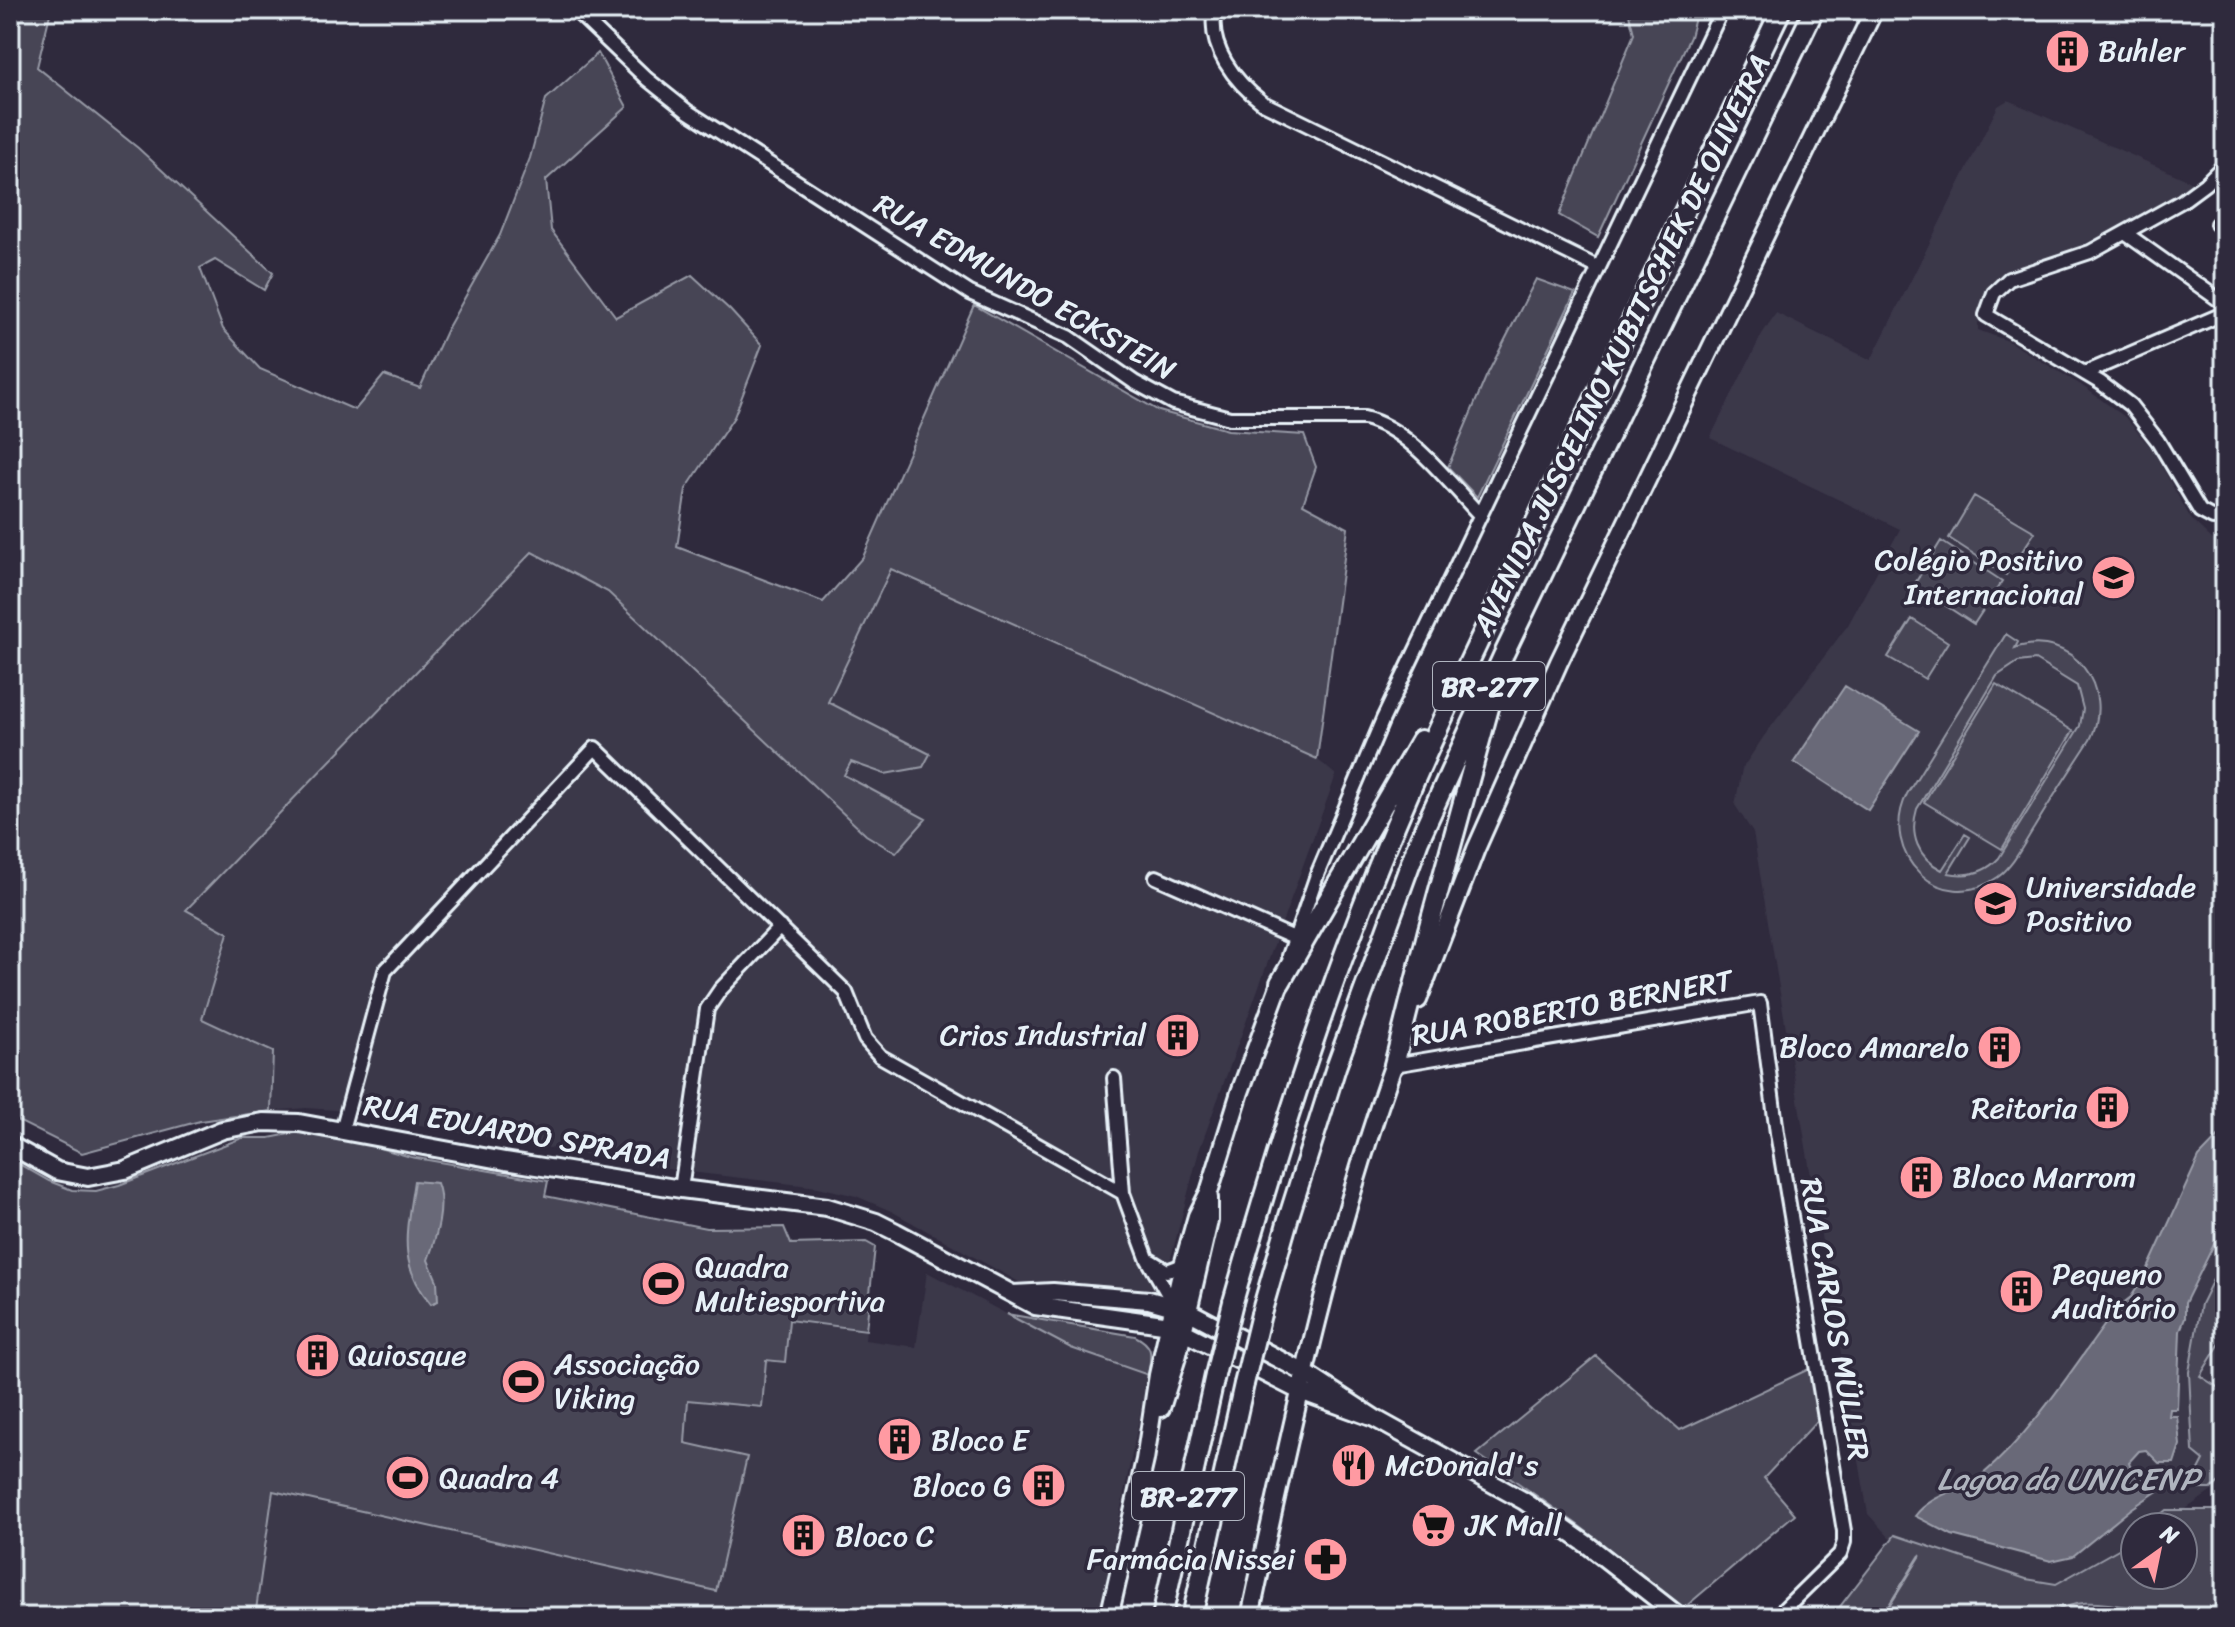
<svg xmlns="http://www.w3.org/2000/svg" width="2235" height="1627" font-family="Sriracha,sans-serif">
<rect width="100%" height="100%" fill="#2f2a3d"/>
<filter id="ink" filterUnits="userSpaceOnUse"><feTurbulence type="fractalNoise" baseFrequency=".0125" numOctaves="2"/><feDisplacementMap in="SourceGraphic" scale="16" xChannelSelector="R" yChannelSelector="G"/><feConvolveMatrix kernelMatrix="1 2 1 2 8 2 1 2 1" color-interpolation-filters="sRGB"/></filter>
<g filter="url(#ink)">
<!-- built -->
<path fill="#3b3749" d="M2008,100L2192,182L2175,197L2128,224L2068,251L2032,263L2012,274L1988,295L1978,317V330L2008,341L2081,385L2125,417L2152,449L2191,519L2213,540L2220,545L2225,542V1482L2160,1527H2135V1546L2058,1590L1909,1551L1889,1537L1868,1514L1753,833L1735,805L1742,769L1764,736L1848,625L1900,529L1710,438L1762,334L1776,313L1871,360L1998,106Z
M532,552L608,592L866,835L896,853L925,819L844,775L851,762L885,774L930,754L828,702L890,569L1317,759L1336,775L1199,1151L1162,1292L1019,1282L891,1211L856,1196L818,1187L673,1170L335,1110L306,1108L271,1111L273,1052L202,1019L186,911Z
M927,1272L1071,1348L1148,1375L1099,1617H10L273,1491L715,1591L747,1458L685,1443L688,1400L766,1360L785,1361L789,1320L866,1330L865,1340L916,1347Z"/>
<!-- green -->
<path fill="#464455" stroke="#979aa6" stroke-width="2" fill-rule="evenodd" d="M10,10H51L37,67L138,148L273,273L264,290L215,260L200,268L223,329L260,369L355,410L384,375L420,388L446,331L500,235L530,158L546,99L598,53L627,107L546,180L551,230L616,317L692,275L730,310L762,345L734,417L686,489L677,547L823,602L863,557L974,305L1159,411L1228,430L1304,435L1316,467L1303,504L1348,528L1317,759L891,569L828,702L930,754L923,767L885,774L851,762L844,775L926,819L896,853L866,835L608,592L532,552L186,910L228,933L202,1019L273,1052L271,1111L200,1121L82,1153L10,1117Z
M1628,10H1697L1690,37L1598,237L1559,215L1634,34Z
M1536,279L1575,293L1477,497L1448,467L1486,377Z
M1974,496L2035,532L2006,575L1949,538Z
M1941,541L2002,581L1974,624L1914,585Z
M1912,619L1948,642L1925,679L1888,657Z
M2006,634L2018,642L2015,648C2072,629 2116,688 2090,740C2071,769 2052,798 2034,828C2023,845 2014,865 1998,877C1941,918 1877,854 1907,794ZM2035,660L2077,686L2083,709L2080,726L1999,858C1985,873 1968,877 1948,873L1970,837L1965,834L1942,870C1918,858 1909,835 1917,809L1997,676L2018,662Z
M1996,684L2073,731L2002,849L1924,802Z
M300,1132L344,1138L411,1157L548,1181L545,1196L706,1228L784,1227L791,1244L866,1242L875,1247L866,1330L789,1320L785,1362L766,1360L762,1407L688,1400L685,1443L747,1457L716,1591L273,1491L255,1617H10V1159L49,1181L72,1190L96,1191L119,1185L242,1138H269Z
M2225,1255V1335L2200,1376L2225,1392V1477L2211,1489H2189L2204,1460L2193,1451L2189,1372L2201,1304Z
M1007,1314L1135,1336C1155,1346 1151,1355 1148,1375L1071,1348Z
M1596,1356L1680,1430L1809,1369L1819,1419L1764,1478L1795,1514L1684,1608L1578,1525L1477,1454Z
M2166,1510H2225V1617H2131L2132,1608C2093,1601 2079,1598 2042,1617H1832L1895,1535L2026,1579L2056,1584L2122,1547L2135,1536V1575H2183V1527H2145Z"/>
<!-- water -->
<path fill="#696978" stroke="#9c9fab" stroke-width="2" d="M1845,686L1919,731L1868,810L1794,762Z
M2225,1130V1222L2185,1303V1318L2180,1331L2177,1409H2170L2169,1416H2177L2180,1445L2174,1463H2159L2146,1450L2139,1451L2129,1462L2134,1475L2156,1474L2173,1476L2165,1486L2131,1509L2073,1556L2051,1561L1952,1535L1915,1516C1932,1493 1961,1492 1982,1475C2036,1429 2075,1364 2117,1308L2131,1297L2145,1275L2199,1157Z
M414,1181L437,1183C446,1206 436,1238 428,1260L437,1281L438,1301L431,1304C396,1262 407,1230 414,1181Z"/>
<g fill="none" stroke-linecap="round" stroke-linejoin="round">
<!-- stream -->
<path stroke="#9c9fab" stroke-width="3" d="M1882,1617L1920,1556"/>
<defs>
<path id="minor" d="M575,10L647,79L687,111L970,293L1069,337L1134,382L1173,403L1230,418H1364C1410,429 1447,481 1480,515
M1215,10C1207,47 1235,82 1263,103L1597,267
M2225,164L2205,184L2182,201L2090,252L2009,279L1994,293L1986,315L2101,383L2130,405L2158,441L2200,511L2213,518L2225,513
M2217,224L2225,230
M2125,233L2225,304
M2085,373L2225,313
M1156,877L1294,938
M1289,956L1317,875L1383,719L1722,10
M1394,1065L1760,1003L1777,1133L1844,1531V1542L1840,1554L1776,1617
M1114,1078L1123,1193L1147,1258L1174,1305
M342,1130L385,971L595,748L846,992L865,1039L880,1056L1123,1193
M681,1189L707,1009L720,990L780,927
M1151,1261L1167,1271L1183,1265"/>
<path id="major" d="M1418,1000L1476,849L1559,662L1874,10
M10,1145L57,1171L88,1177L125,1170L222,1130L263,1122L299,1123L505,1161L681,1189L827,1207L876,1222L896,1232L1035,1306L1170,1325L1300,1391L1374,1418
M1013,1294L1053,1292L1149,1300L1188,1311L1305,1373L1374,1418L1524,1501L1589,1546L1680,1617
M1161,1408L1178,1354L1209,1221V1198
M1109,1617L1145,1460L1158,1375L1183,1265L1197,1216L1209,1192L1240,1092L1280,983
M1250,1617C1291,1428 1331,1237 1397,1055"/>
<path id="highway" d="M1280,983L1421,740
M1394,1065L1428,930L1490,704
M1233,1302C1269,1175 1308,1049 1355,926C1408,785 1475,649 1540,513C1620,345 1700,178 1781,10
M1261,1314L1289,1216L1336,1067L1419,840L1503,656L1814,10
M1162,1617L1215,1375
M1192,1617L1244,1384"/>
</defs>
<!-- minor casing -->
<use href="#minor" stroke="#e8f1f8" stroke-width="18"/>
<!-- major casing -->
<use href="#major" stroke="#e8f1f8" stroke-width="22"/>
<!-- highway casing -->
<use href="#highway" stroke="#e8f1f8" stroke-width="24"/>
<!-- minor -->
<use href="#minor" stroke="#2f2a3d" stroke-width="12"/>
<!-- major -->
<use href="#major" stroke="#2f2a3d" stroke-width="16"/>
<!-- highway -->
<use href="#highway" stroke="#2f2a3d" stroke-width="18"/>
<defs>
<path id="highway-bridge" d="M1215,1375L1233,1302
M1244,1384L1261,1314"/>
</defs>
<!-- highway-bridge casing -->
<use href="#highway-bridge" stroke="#e8f1f8" stroke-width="24" stroke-linecap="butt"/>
<!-- highway-bridge -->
<use href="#highway-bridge" stroke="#2f2a3d" stroke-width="18"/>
</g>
</g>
<!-- icons -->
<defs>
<symbol id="building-disc" viewBox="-11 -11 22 22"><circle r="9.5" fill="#ff9aa2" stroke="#2f2a3d"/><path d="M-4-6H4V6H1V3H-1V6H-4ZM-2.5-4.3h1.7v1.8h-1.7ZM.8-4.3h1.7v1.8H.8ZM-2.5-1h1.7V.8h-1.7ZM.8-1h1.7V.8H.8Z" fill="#111"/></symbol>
<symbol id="school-disc" viewBox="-11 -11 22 22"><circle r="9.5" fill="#ff9aa2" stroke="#2f2a3d"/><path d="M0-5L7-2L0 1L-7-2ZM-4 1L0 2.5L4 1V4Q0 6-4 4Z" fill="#111"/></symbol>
<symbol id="university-disc" viewBox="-11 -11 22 22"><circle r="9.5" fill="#ff9aa2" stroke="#2f2a3d"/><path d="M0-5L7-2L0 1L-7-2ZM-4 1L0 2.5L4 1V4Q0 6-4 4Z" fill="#111"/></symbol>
<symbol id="stadium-disc" viewBox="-11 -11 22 22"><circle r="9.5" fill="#ff9aa2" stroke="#2f2a3d"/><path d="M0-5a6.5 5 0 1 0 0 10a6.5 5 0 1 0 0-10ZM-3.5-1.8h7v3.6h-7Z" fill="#111"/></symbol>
<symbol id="restaurant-disc" viewBox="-11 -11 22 22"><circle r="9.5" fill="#ff9aa2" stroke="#2f2a3d"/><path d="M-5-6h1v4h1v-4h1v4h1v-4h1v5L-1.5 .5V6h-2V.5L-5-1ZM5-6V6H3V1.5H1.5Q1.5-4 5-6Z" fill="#111"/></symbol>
<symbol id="supermarket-disc" viewBox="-11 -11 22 22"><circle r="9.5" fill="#ff9aa2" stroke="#2f2a3d"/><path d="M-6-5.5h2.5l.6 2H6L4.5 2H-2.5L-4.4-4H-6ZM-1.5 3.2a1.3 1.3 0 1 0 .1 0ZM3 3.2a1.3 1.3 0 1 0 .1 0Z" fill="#111"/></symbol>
<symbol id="pharmacy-disc" viewBox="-11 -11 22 22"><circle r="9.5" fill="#ff9aa2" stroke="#2f2a3d"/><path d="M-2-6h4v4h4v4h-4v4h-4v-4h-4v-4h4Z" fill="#111"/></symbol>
</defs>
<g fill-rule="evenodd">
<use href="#building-disc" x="2042" y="26" width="51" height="51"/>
<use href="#school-disc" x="2088" y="552" width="51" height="51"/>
<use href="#university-disc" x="1970" y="878" width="51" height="51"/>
<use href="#building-disc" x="1152" y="1010" width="51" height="51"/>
<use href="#building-disc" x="1974" y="1022" width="51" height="51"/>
<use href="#building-disc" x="2082" y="1082" width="51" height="51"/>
<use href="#building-disc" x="1896" y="1152" width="51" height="51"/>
<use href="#stadium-disc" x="638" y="1258" width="51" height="51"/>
<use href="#building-disc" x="1996" y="1266" width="51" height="51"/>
<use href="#building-disc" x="292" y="1330" width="51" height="51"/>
<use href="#stadium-disc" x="498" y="1356" width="51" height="51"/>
<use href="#building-disc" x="874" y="1414" width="51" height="51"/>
<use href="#restaurant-disc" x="1328" y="1440" width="51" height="51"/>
<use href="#stadium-disc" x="382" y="1452" width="51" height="51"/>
<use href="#building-disc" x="1018" y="1460" width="51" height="51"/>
<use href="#supermarket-disc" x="1408" y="1500" width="51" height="51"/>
<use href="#building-disc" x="778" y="1510" width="51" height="51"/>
<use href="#pharmacy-disc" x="1300" y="1534" width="51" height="51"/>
</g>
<g text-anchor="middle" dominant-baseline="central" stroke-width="7" stroke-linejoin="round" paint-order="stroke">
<!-- shield labels -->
<g fill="#2f2a3d" stroke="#b0b5c0" stroke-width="2">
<rect x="1433" y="662" width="112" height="48" rx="6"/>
<rect x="1132" y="1472" width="112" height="48" rx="6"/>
</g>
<g font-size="28" font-weight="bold" fill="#e8f1f8">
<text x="1489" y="686">BR-277</text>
<text x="1188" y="1496">BR-277</text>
</g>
<!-- poi labels -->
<g font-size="30" fill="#e8f1f8" stroke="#2f2a3d" text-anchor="start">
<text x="2098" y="51">Buhler</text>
<text x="2083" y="560" text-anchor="end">Colégio Positivo<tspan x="2083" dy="34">Internacional</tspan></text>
<text x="2026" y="887">Universidade<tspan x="2026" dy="34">Positivo</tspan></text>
<text x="1146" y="1035" text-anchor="end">Crios Industrial</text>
<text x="1969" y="1047" text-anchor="end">Bloco Amarelo</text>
<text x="2077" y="1108" text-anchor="end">Reitoria</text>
<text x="1952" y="1177">Bloco Marrom</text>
<text x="695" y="1267">Quadra<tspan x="695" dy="34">Multiesportiva</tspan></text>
<text x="2052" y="1274">Pequeno<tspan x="2052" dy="34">Auditório</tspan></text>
<text x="348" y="1355">Quiosque</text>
<text x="554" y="1364">Associação<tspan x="554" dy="34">Viking</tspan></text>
<text x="931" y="1440">Bloco E</text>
<text x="1385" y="1465">McDonald's</text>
<text x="439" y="1478">Quadra 4</text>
<text x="1012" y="1486" text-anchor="end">Bloco G</text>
<text x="1465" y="1525">JK Mall</text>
<text x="835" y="1536">Bloco C</text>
<text x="1295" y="1559" text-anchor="end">Farmácia Nissei</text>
</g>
<!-- street labels -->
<g font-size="30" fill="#e8f1f8" stroke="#2f2a3d">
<text transform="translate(1025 287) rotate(30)">RUA EDMUNDO ECKSTEIN</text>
<text transform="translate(1621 345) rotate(-64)">AVENIDA JUSCELINO KUBITSCHEK DE OLIVEIRA</text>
<text transform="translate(1572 1008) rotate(-10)">RUA ROBERTO BERNERT</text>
<text transform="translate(517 1132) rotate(10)">RUA EDUARDO SPRADA</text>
<text transform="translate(1835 1319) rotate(80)">RUA CARLOS MÜLLER</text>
</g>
<!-- water labels -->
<g font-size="32" font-style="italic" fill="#afb4be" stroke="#2f2a3d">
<text x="2068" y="1479">Lagoa da UNICENP</text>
</g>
</g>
<!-- margin -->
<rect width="2235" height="1627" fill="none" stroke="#2f2a3d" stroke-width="40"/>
<rect x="20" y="20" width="2195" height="1587" fill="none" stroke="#e8f1f8" stroke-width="3" filter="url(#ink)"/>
<!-- north arrow -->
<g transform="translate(2159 1551) rotate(33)"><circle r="38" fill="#2f2a3d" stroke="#797a88" stroke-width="2"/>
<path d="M0-6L14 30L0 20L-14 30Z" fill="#ff9aa2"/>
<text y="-12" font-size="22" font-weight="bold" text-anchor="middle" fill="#e8f1f8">N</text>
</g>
</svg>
